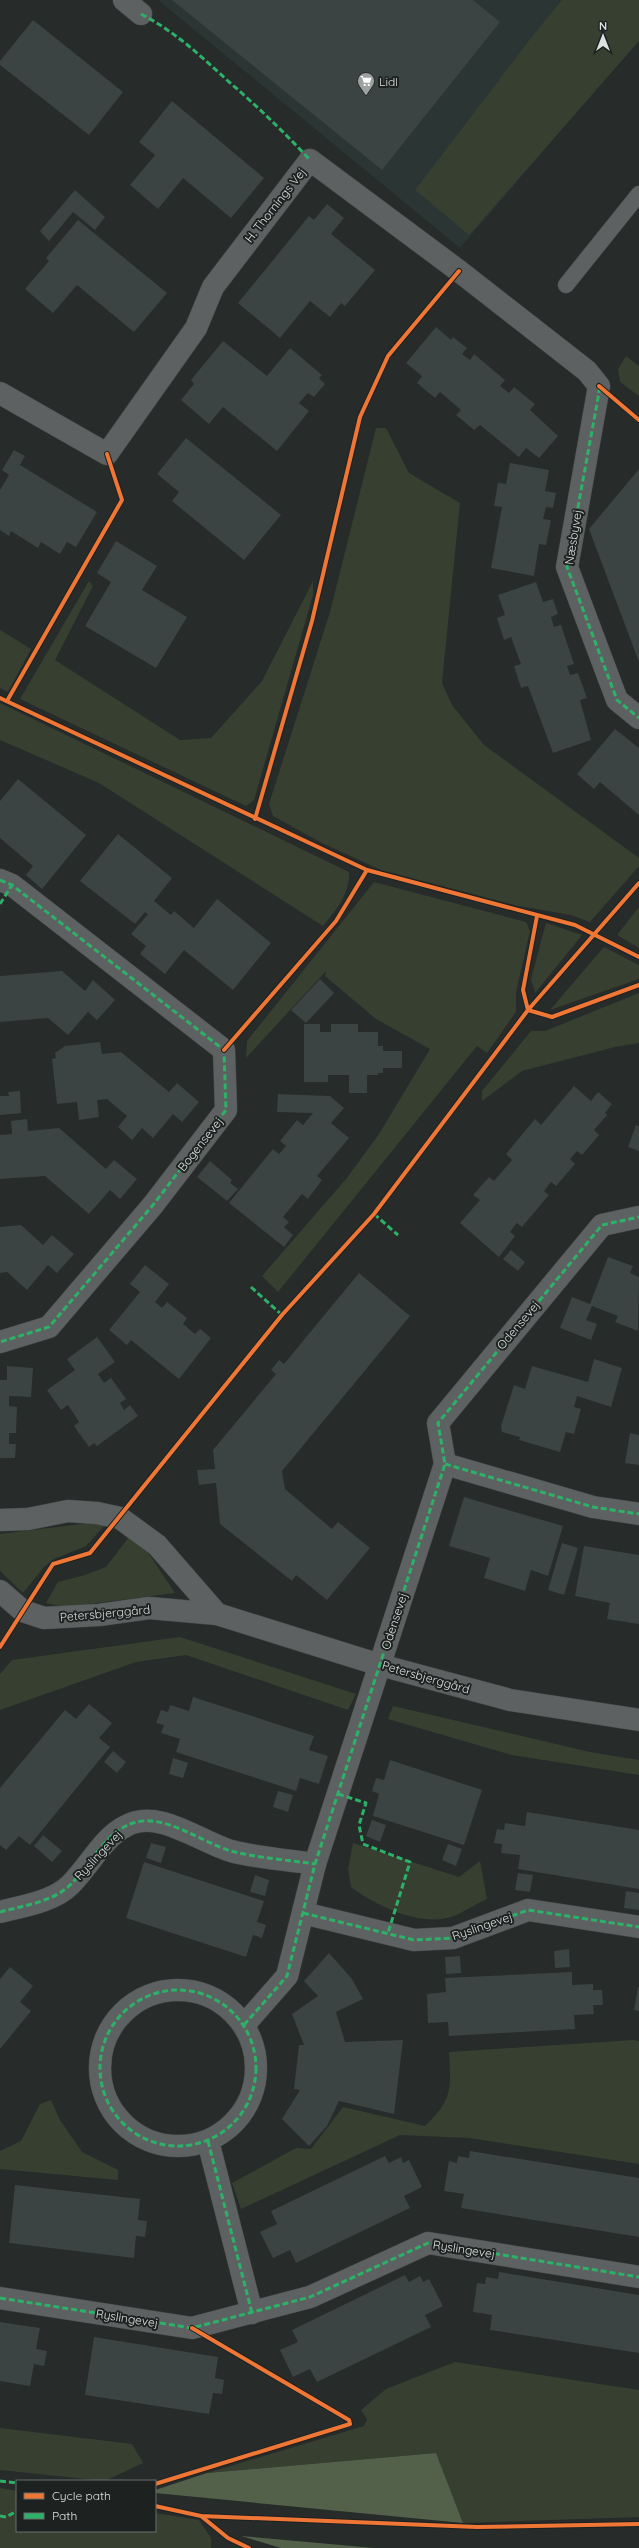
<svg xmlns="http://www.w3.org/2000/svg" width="639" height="2548" font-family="Quicksand,sans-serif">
<rect width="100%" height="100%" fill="#272b2a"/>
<polygon fill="#2a3534" points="158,0 639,0 639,40 460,248"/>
<g fill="#373f31">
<polygon points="562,0 639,0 639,41 469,235 415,190 534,34"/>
<polygon points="626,356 639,366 639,396 620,382 618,369"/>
<polygon points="376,428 386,428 409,473 460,503 442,683 452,705 484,745 639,858 639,866 590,922 571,915 519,906 381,870 322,843 273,816 269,804 330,612"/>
<polygon points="89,581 93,586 55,660 180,740 211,738 262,681 313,581 313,595 254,800 246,806 20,699"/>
<polygon points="0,630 31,649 8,692 0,688"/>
<path d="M0 703 349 872C350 894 336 910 323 926L99 783 0 740Z"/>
<polygon points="374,882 526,922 530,931 516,992 516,1012 487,1053 477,1046 278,1292 262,1276 346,1179 379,1134 430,1049 376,1019 325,976 326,971 246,1058 247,1041"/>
<polygon points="639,907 639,948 617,935"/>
<polygon points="546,923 582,935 535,993 531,979"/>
<polygon points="604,947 639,965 639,979 550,1010"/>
<polygon points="639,993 639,1043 615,1047 522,1071 482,1101 482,1091 531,1031 545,1031"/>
<polygon points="98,1522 104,1526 86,1546 54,1559 44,1567 23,1593 0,1571 0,1534"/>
<polygon points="129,1537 145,1548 175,1593 65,1607 46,1603 58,1582 85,1575 106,1567"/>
<polygon points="180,1637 356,1694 348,1710 186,1655 136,1662 0,1710 0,1674 12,1660"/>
<polygon points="393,1706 590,1752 639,1760 639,1775 512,1755 388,1719"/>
<path d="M353 1843 459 1877 480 1861 487 1899C476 1904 465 1911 454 1916 422 1928 376 1906 351 1887L348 1869Z"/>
<path d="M633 2040 639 2041V2164L469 2138 400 2135 241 2209 232 2183 296 2148 311 2149 343 2107 425 2126C453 2099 451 2089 449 2052Z"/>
<polygon points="51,2100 60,2120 82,2152 118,2170 118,2180 0,2169 0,2151 21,2141 40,2104"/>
<polygon points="455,2362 639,2390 639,2517 463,2523 436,2453 207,2473 364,2426 367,2419 361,2410 386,2389"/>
<polygon points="0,2428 132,2444 143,2463 105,2481 0,2470"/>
<polygon points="0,2488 17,2491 17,2531 155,2531 155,2513 199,2520 211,2538 211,2548 0,2548"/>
</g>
<g fill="#53614a">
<polygon points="436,2453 463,2523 155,2493 155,2490 207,2473"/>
<polygon points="241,2536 374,2548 281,2548"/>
</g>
<g fill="#3b4343">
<polygon points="172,0 473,0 500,22 382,170"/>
<polygon points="33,20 123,92 89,135 0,65 0,61"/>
<polygon points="172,101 264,178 231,218 183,178 158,209 130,185 155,155 139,142"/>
<polygon points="75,190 105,217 95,230 73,212 49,241 40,231"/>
<polygon points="327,204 344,218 331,234 375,270 345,306 341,303 330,317 310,301 280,338 238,303 309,216 314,220"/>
<polygon points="78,220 167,293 134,332 77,285 53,313 25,289 49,261 46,258"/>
<polygon points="436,327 451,340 453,337 467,348 462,354 470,360 474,354 505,380 500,386 509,393 514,387 535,404 530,410 558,436 539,458 526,448 519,457 480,425 474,430 456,415 461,410 440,392 435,398 417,383 422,376 406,363"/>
<polygon points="223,341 267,376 290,348 322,375 319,378 325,384 314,397 308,393 299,403 309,411 277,451 223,407 209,424 181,400 194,384 191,380"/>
<polygon points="186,438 281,515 244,560 172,501 179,492 157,474"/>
<polygon points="14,450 25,456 20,465 97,512 76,547 67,542 60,554 41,542 38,548 11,531 9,536 0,530 0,490 9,475 2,470"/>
<polygon points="510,463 549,470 545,491 556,493 553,508 546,507 543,519 551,520 546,545 539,544 534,576 491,568 502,507 494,506 498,483 506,484"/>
<polygon points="639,469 639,662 589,529"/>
<polygon points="116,541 157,566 142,590 187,617 156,668 85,626 111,582 97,573"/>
<polygon points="536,582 543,602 553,599 558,614 551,617 554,627 561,625 574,664 567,666 570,675 578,673 587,698 580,700 591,740 553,753 528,686 521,688 514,666 521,664 511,637 504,640 497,618 505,615 498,595"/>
<polygon points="615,729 639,748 639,815 600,782 594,789 577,774"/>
<polygon points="18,779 86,835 42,889 26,875 33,866 0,838 0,801"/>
<polygon points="118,834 172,878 154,901 171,915 174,911 194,928 217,899 271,943 233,990 184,950 165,974 140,954 146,946 131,934 148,914 145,912 135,924 80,881"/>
<polygon points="62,971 85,991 93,980 115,1000 97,1020 88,1012 68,1035 48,1018 0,1022 0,976"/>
<polygon points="320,979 334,993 306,1023 291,1010"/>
<polygon points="304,1024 320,1024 320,1032 331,1032 331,1024 358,1024 358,1032 378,1032 378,1046 383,1046 383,1051 402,1051 402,1068 383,1068 383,1073 378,1073 378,1075 367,1075 367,1093 349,1093 349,1075 328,1075 328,1082 304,1082"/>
<polygon points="100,1042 102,1054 121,1052 169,1092 177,1083 199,1102 182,1122 173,1114 153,1138 142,1128 132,1140 118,1127 127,1116 107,1099 97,1100 99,1117 79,1120 77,1102 57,1104 52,1059 56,1058 55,1053 65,1046"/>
<polygon points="574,1086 591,1101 598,1092 612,1104 605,1113 607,1115 594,1130 599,1135 582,1155 577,1151 570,1159 575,1164 556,1186 551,1182 544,1191 549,1195 522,1227 517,1223 510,1232 515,1236 499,1257 460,1223 480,1200 473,1195 489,1177 494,1181 512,1160 506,1154 535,1119 541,1125"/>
<polygon points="20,1091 21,1113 0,1115 0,1096 9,1096 8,1092"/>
<polygon points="278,1094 330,1096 344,1108 331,1123 349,1138 317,1176 322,1180 308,1199 302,1194 283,1217 289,1222 284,1227 293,1235 284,1247 229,1203 273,1149 279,1154 286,1146 280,1141 297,1120 303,1125 313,1113 277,1112"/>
<polygon points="27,1119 28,1131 59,1128 106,1169 114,1160 137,1179 120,1199 110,1190 89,1214 45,1176 0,1179 0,1135 12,1134 11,1121"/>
<polygon points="636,1125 639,1126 639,1151 628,1147"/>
<polygon points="210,1161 232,1180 230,1183 238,1189 227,1201 197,1177"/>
<polygon points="21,1225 43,1245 52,1235 74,1254 57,1273 48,1265 27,1290 7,1272 0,1273 0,1227"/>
<polygon points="511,1250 525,1262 518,1271 503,1259"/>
<polygon points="608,1257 633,1266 630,1273 639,1277 638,1331 615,1322 618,1316 592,1306 586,1320 597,1324 591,1340 560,1328 572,1297 590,1304"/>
<polygon points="145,1265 169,1284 155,1302 162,1308 167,1302 187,1318 183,1324 195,1334 200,1329 211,1338 179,1379 131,1340 127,1345 109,1330 140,1292 130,1284"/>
<polygon points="359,1273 410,1316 282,1471 285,1489 332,1529 338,1522 370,1548 327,1600 296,1575 292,1581 220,1524 216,1483 199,1485 197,1470 215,1469 213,1450 276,1374 271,1370 279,1360 284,1364"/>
<polygon points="97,1337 115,1362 98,1374 104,1383 111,1378 126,1399 120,1403 124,1410 130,1405 138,1416 97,1446 94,1443 89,1447 74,1426 79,1422 68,1405 61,1410 47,1390 75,1370 67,1359"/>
<polygon points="594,1359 622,1368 611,1407 577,1396 574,1407 581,1409 574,1434 566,1432 560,1452 519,1440 520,1437 502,1432 501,1426 514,1385 525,1389 532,1366 588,1382"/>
<polygon points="7,1366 33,1368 31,1397 9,1396 9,1406 17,1407 16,1433 9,1433 9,1444 16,1444 15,1458 0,1458 0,1380 7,1380"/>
<polygon points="630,1433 639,1435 639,1465 625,1463"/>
<polygon points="464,1497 563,1526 548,1576 531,1570 525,1591 484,1578 490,1558 449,1546"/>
<polygon points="562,1543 578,1548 564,1595 548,1590"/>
<polygon points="584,1546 639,1555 639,1624 607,1619 610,1603 575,1596"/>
<polygon points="193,1697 314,1736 309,1750 328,1756 319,1784 300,1778 296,1791 176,1752 180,1739 161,1733 164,1725 156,1723 161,1710 168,1712 170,1705 189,1711"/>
<polygon points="89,1704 112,1723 99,1738 110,1747 30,1845 19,1836 6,1850 0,1845 0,1788 65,1710 76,1719"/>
<polygon points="113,1751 126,1762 117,1773 104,1762"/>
<polygon points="173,1758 188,1763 183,1778 169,1774"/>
<polygon points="390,1760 482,1790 464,1845 373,1816 379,1794 372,1791 376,1778 384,1780"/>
<polygon points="278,1791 293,1795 288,1812 273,1807"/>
<polygon points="527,1812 639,1830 639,1889 518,1869 520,1855 501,1853 502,1844 494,1843 497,1829 504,1830 505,1823 525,1826"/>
<polygon points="372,1820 386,1825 380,1842 366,1836"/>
<polygon points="43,1835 62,1851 52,1862 34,1846"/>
<polygon points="151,1843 166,1847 161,1863 146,1858"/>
<polygon points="448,1844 462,1849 456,1866 442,1860"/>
<polygon points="144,1862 264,1901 257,1922 266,1925 262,1938 253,1935 246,1957 126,1918"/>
<polygon points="518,1873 533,1875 530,1892 515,1890"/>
<polygon points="255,1875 269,1880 265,1896 250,1892"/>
<polygon points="626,1891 639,1893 639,1910 624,1908"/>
<polygon points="569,1949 570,1967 555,1968 554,1951"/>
<polygon points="329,1953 352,1979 363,1999 336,2012 345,2042 403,2040 394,2114 339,2101 327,2126 309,2146 282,2119 300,2090 294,2089 299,2045 304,2045 292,2014 318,1996 304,1981"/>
<polygon points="460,1956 461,1973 446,1974 445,1957"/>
<polygon points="10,1967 33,1986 20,2002 31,2011 0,2049 0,1979"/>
<polygon points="572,1972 572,1985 593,1984 593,1990 602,1990 603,2005 593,2005 594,2014 574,2015 575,2029 449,2036 448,2022 428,2023 427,1994 446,1992 445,1978"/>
<polygon points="638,1987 639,1987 639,2011 634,2010"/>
<polygon points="470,2151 639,2178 639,2237 461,2208 464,2194 444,2191 449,2161 457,2163 458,2156 469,2158"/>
<polygon points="385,2156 389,2163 401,2157 403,2163 409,2160 422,2187 404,2196 410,2208 296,2263 290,2250 273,2258 260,2232 277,2224 271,2211"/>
<polygon points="15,2185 140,2199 138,2220 147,2221 145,2237 136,2236 134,2258 9,2243"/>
<polygon points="499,2272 639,2295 639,2353 490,2330 492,2315 473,2312 477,2283 485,2284 486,2277 498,2279"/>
<polygon points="405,2275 409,2282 420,2276 423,2282 429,2279 443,2306 425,2315 431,2327 317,2382 310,2369 293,2377 280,2350 298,2342 292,2330"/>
<polygon points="0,2322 40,2328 36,2349 47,2351 44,2366 34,2364 30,2386 0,2381"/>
<polygon points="94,2337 218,2357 215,2378 224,2380 222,2394 213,2393 209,2414 85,2395"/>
</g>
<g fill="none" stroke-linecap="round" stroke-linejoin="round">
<defs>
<polyline id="service" points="566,285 639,194"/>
<g id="minor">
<polyline points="124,0 141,14"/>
<polyline points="0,393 107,454 196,328 213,287 310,160 459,271 587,371 599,386 567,567 617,700 639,718"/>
<polyline points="0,880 12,885 224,1050 226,1110 153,1205 49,1327 0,1342"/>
<polyline points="445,1464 593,1507 639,1514"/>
<polyline points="0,1520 28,1519 68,1511 97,1513 120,1518 157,1545 217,1614"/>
<polyline points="0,1591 23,1611 44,1618 99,1615 149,1608 217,1614 380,1665 510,1700 639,1720"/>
<path d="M0 1912C22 1906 53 1902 70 1885 88 1868 103 1837 126 1826 158 1808 200 1842 231 1851 258 1858 288 1860 315 1864"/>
<polyline points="303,1913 414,1940 453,1938 528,1910 639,1927"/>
<circle cx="178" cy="2068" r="78"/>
<polyline points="244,2025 287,1976 315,1864 445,1464 438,1423 602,1225 639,1217"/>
<polyline points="208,2141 252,2313"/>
<polyline points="0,2298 192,2328 310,2297 428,2243 639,2277"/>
</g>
</defs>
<use href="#service" stroke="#454848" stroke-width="17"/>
<use href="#minor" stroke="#454848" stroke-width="23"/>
<use href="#service" stroke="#5e6161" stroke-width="16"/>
<use href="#minor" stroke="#5e6161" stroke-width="22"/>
<g stroke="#2db169" stroke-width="3" stroke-dasharray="6 3" stroke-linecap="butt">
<path d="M141 14C174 31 200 55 228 81 257 106 284 132 310 160"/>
<polyline points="600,387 567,567 617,700 639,718"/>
<polyline points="0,880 12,885 224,1050 226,1110 153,1205 49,1327 0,1342"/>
<polyline points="0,904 12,885"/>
<polyline points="374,1214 398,1235"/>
<polyline points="251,1287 282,1315"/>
<polyline points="445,1464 593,1507 639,1514"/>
<polyline points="338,1794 366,1803 359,1825 363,1844 410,1862 388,1933"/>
<path d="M0 1912C22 1906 53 1902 70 1885 88 1868 103 1837 126 1826 158 1808 200 1842 231 1851 258 1858 288 1860 315 1864"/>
<polyline points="303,1913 414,1940 453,1938 528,1910 639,1927"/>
<circle cx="178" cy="2068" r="78"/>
<polyline points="244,2025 287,1976 315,1864 445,1464 438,1423 602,1225 639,1217"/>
<polyline points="208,2141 252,2313"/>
<polyline points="0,2298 192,2328 310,2297 428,2243 639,2277"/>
<polyline points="0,2481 17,2483"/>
<polyline points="0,2516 6,2517 17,2511"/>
</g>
<defs>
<g id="cycleway">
<polyline points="599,386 639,420"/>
<polyline points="0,698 367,870 575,925 639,957"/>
<polyline points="7,701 122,500 107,454"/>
<polyline points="255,819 312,621 360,417 388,356 459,271"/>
<polyline points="528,1010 552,1017 639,985"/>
<polyline points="528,1010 523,990 537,916"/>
<polyline points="224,1050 336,921 367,870"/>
<polyline points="0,1647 53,1564 90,1553 282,1315 374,1214 528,1010 639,883"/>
<polyline points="155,2484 350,2424 349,2420 192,2328"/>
<polyline points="155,2506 201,2516 477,2527 639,2524"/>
<polyline points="201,2516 228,2538 249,2548"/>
</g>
</defs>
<use href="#cycleway" stroke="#1d2221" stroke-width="6"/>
<use href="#cycleway" stroke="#f07635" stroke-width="4"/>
</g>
<defs>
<symbol id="supermarket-pin" viewBox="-11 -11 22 30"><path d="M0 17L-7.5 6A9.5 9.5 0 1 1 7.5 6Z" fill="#9da1a0" stroke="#1d2221"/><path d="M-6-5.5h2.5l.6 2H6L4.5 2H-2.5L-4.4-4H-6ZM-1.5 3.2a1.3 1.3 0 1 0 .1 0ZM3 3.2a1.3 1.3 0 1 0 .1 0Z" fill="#fff"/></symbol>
</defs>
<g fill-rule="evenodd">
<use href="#supermarket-pin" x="356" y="71" width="20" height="27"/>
</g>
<g text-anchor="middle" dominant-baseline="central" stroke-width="4" stroke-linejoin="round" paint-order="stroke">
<g font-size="12" fill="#dce0df" stroke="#1d2221" text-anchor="start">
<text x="379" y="81">Lidl</text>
</g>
<g font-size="12" fill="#dce0df" stroke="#1d2221">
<text transform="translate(275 205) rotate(-52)">H. Thornings Vej</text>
<text transform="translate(573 537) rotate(-81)">Næsbyvej</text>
<text transform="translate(200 1144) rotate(-52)">Bogensevej</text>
<text transform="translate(518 1325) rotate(-50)">Odensevej</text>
<text transform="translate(105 1613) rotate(-5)">Petersbjerggård</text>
<text transform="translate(394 1621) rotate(-72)">Odensevej</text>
<text transform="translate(426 1677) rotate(16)">Petersbjerggård</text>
<text transform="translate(98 1855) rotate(-47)">Ryslingevej</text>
<text transform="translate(482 1926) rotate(-19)">Ryslingevej</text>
<text transform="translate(464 2249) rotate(9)">Ryslingevej</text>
<text transform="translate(127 2318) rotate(9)">Ryslingevej</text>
</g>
</g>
<rect x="16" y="2480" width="140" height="52" fill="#1d2221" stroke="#696e6d"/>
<rect x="24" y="2493" width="20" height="6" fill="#f07635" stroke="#696e6d"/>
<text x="52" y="2500" font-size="12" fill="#dce0df">Cycle path</text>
<rect x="24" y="2513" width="20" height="6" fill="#2db169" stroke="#696e6d"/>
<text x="52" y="2520" font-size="12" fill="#dce0df">Path</text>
<g transform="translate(603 36)" stroke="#1d2221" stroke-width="3" paint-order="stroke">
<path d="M0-3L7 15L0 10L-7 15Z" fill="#dce0df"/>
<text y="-6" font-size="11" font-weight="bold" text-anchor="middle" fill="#dce0df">N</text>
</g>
</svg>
